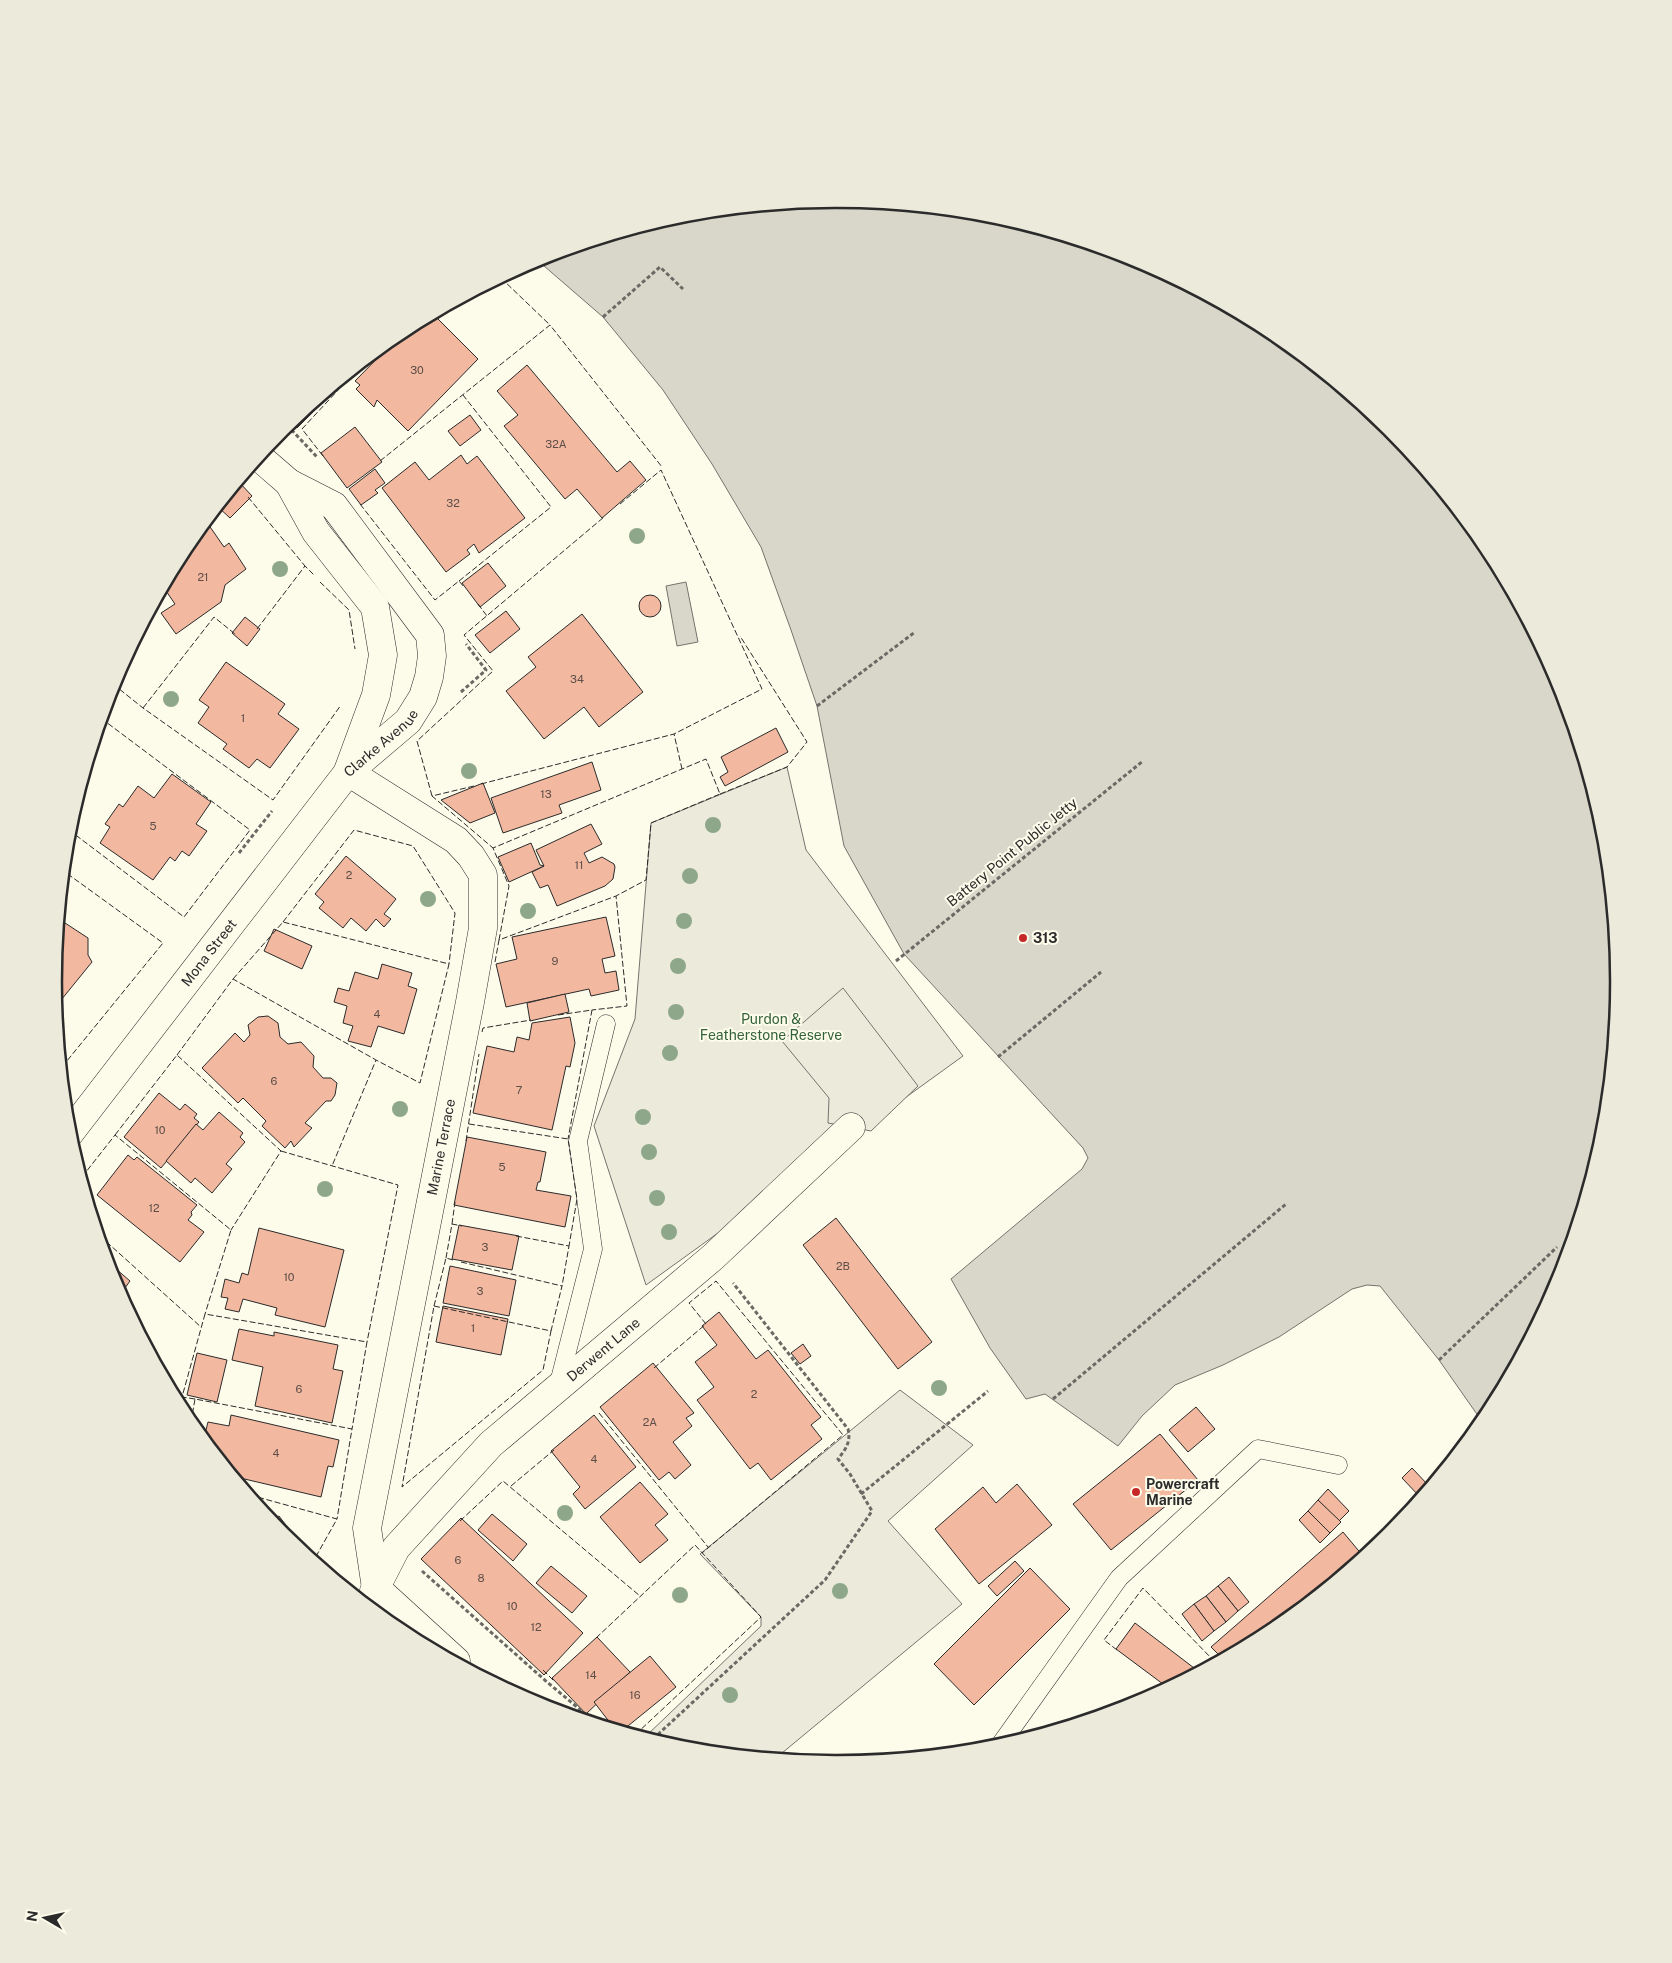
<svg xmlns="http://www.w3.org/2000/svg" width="1672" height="1963" font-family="'Public Sans',sans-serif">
<rect width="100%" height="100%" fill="#fdfbea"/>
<g fill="#ecebdb" stroke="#74746e">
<polygon points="787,767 806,850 963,1056 646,1285 594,1126 635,1019 651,823"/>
<polygon points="900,1390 973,1445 888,1521 962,1604 776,1758 683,1749 645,1737 761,1626 761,1617 700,1554"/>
</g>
<polygon fill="#eceadb" stroke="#74746e" points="843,988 918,1086 871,1131 828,1123 829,1098 782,1041"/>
<g fill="#d8d7c9" stroke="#74746e">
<polygon points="836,199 989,214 1136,259 1271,331 1389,429 1487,547 1559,682 1603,829 1618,982 1603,1134 1559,1281 1486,1416 1460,1448 1460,1444 1481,1420 1439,1360 1380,1286 1367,1285 1352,1289 1279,1337 1223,1365 1175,1385 1142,1416 1118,1446 1045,1394 1026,1399 990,1348 951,1279 1082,1169 1088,1158 1083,1148 904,954 844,846 817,706 791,630 761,547 712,464 663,390 603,317 536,259 684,214"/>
<polygon points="686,582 698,642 677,646 666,586"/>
</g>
<g fill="#f2b8a0" stroke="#2b2b2b">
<polygon points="433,314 478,359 408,431 377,400 374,407 356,389 360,385 355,381 407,328"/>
<polygon points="527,365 617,472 630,461 646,480 602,518 577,489 565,499 504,426 518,415 497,391"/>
<polygon points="318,399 322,403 297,428 291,422"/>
<polygon points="470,415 481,430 460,446 448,431"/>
<polygon points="355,427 382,462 347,488 321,453"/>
<polygon points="461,455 467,464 477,456 525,518 479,553 474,544 467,550 470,554 446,572 382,488 415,462 429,480"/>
<polygon points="375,469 385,483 375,490 378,493 361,505 349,489"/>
<polygon points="239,482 252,496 230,518 218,507"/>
<polygon points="206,521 224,547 229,543 246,569 225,585 221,602 176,634 161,613 175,604 164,588 186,547"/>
<polygon points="488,563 506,586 480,607 462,583"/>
<circle cx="650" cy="606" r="11"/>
<polygon points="506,611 520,629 490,653 475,635"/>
<polygon points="582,614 643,692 599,727 584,707 544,739 506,691 536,667 528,657"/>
<polygon points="245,617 260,629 247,646 232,633"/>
<polygon points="226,662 285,704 278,714 299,729 270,768 257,759 249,768 223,749 227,744 198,723 209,707 199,700"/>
<polygon points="776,728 788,752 725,786 720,777 728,772 721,757"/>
<polygon points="592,762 601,790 559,805 562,813 503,833 491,798"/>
<polygon points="172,774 211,802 196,824 207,831 189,856 182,851 175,861 170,857 153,880 100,843 110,827 105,824 119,804 123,807 138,786 154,798"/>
<polygon points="483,783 495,813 470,823 441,800"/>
<polygon points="591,824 602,844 584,853 589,863 602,857 614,864 615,867 613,879 605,886 557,906 548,885 540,888 532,872 544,866 536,850"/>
<polygon points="531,843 540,865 544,866 509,882 498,857"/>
<polygon points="346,856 396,899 384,914 391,919 384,927 376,919 366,931 351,918 343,928 319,908 324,902 315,894"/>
<polygon points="606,917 615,956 602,959 605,973 616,971 619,990 591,996 589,989 506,1007 496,964 517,959 512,937"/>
<polygon points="62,921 88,938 88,955 92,962 57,1005 62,1009 57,1015 54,981 60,922"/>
<polygon points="274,929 312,946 302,969 264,951"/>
<polygon points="382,964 412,973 408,986 417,989 404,1034 378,1026 371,1047 348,1041 353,1026 343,1023 347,1006 334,1002 338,988 349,991 355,972 378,979"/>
<polygon points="565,994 569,1012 530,1021 527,1003"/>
<polygon points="268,1016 278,1023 280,1037 288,1044 301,1042 314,1056 313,1067 323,1078 331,1078 337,1083 335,1095 331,1101 326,1101 305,1123 312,1128 294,1147 291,1141 285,1148 262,1126 266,1121 243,1098 238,1103 202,1068 235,1033 244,1042 250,1035 248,1025 258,1017"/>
<polygon points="570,1017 575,1043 570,1067 566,1066 552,1130 473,1113 487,1046 514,1052 517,1037 529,1040 532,1023"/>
<polygon points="159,1093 180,1110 185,1104 197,1114 194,1118 199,1122 161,1168 124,1137"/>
<polygon points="219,1112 243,1133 240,1137 245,1142 226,1164 232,1169 212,1193 195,1178 191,1183 166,1161 196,1124 203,1130"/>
<polygon points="467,1137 546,1152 540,1182 538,1182 536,1190 571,1196 565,1227 454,1205"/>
<polygon points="128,1155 134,1160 137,1157 197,1205 191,1212 192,1215 188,1220 204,1232 180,1262 97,1195"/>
<polygon points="836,1218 932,1342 898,1369 803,1245"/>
<polygon points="459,1225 519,1236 512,1270 452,1259"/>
<polygon points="259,1228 344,1250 325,1327 275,1315 277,1308 243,1299 239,1312 225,1309 228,1298 221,1297 225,1279 239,1283 242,1273 248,1275"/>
<polygon points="108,1262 130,1281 122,1292 130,1298 125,1303 113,1281"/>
<polygon points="450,1266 516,1280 509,1316 443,1303"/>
<polygon points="443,1306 508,1319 501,1355 436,1342"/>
<polygon points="719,1312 756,1359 768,1350 821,1417 811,1425 822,1439 771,1480 758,1463 750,1469 697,1400 714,1387 695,1362 717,1345 702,1326"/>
<polygon points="239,1329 274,1336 274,1332 338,1345 333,1369 343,1371 332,1423 255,1406 263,1367 232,1360"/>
<polygon points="803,1344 811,1356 800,1364 791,1353"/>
<polygon points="197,1353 227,1360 217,1402 187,1395"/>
<polygon points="653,1363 694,1413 686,1418 692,1426 673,1442 691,1465 675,1479 669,1472 659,1480 600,1407"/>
<polygon points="1196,1407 1215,1429 1188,1452 1169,1430"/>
<polygon points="231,1415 339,1440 333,1467 328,1466 321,1497 236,1477 204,1438 208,1422 229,1426"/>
<polygon points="594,1415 636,1467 585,1509 573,1494 580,1487 551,1451"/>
<polygon points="1160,1434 1198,1480 1111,1550 1073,1504"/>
<polygon points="1412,1468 1429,1486 1420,1497 1402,1478"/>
<polygon points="640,1482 668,1514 655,1525 668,1540 640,1563 600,1517"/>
<polygon points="1017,1484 1052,1525 979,1584 935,1529 983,1487 996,1503"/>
<polygon points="1328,1489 1349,1511 1339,1521 1318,1500"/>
<polygon points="1318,1500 1341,1522 1330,1533 1308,1511"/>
<polygon points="1308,1511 1330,1533 1320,1543 1299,1520"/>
<polygon points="492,1514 527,1544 513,1561 478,1530"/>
<polygon points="279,1516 310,1557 283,1534 271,1520"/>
<polygon points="461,1518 583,1633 544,1675 421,1559"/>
<polygon points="1343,1532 1363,1556 1270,1632 1222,1658 1211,1647"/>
<polygon points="1015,1561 1024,1571 997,1596 988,1586"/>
<polygon points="551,1566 587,1596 572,1613 536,1583"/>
<polygon points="1030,1568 1070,1609 974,1705 934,1664"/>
<polygon points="1229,1577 1249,1602 1238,1611 1218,1586"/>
<polygon points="1218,1586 1238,1611 1226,1622 1206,1596"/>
<polygon points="1206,1596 1226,1622 1214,1631 1194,1604"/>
<polygon points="1194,1604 1214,1631 1202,1641 1182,1614"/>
<polygon points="1135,1623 1198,1671 1178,1681 1177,1680 1167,1687 1116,1649"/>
<polygon points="597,1637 630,1672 586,1714 552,1678"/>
<polygon points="650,1656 676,1687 623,1730 614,1728 594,1702"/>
</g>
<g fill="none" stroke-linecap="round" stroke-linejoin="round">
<defs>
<g id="lane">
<polyline points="558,1387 593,1249 578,1141 606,1024"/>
<polyline points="1000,1745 1119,1578 1258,1449 1338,1465"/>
</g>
<g id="street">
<polyline points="289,483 316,532 375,607 383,655 376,695 348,771"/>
<polyline points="348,772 456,840 471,856 483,875 483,928 470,1002 367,1528 376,1588"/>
<path id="s1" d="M69 1134 348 772 408 721 423 697 429 677 432 656 430 635 334 506 289 483 259 457"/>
<polyline points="376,1588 456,1661"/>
<path id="s2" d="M374 1591 396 1548 491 1444 713 1257 851 1127"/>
</g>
</defs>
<use href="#lane" stroke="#2b2b2b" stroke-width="19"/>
<use href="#street" stroke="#2b2b2b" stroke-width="29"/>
<g stroke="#6a6964" stroke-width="3" stroke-dasharray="4 2.5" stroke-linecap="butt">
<polyline points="603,317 660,267 683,289"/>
<polyline points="287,425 317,457"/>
<polyline points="461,692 486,670 466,644"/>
<polyline points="817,706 915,632"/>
<polyline points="239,853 272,811"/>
<polyline points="896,961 1143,761"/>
<polyline points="998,1057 1101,972"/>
<polyline points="1439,1360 1557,1247"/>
<polyline points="1053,1399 1286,1204"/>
<polyline points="861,1494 988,1391"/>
<polyline points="422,1571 547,1682 595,1722"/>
<path d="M653 1739 825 1580 872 1511 850 1474 838 1459C846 1449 851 1442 848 1429L733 1283"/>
</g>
<use href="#lane" stroke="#fdfbea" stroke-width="18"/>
<use href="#street" stroke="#fdfbea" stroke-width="28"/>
<g stroke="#2b2b2b" stroke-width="1" stroke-dasharray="6 2.5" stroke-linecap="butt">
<polyline points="501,278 550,325"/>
<polyline points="323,456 302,429 365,361"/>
<polyline points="380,461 550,325 662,467"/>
<polyline points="248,497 305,566"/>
<polyline points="360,504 435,600 459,581 464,587"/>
<polyline points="620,504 661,470 762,689 674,734"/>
<polyline points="459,581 551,507 463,395"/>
<polyline points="320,582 349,610 355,649"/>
<polyline points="478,604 487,616"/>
<polyline points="257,629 305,566 315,576"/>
<polyline points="113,684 143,708 273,800 341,705"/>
<polyline points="143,708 214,617 235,634"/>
<polyline points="481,784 674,734 682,769"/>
<polyline points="474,786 432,796 493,848"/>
<polyline points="720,794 787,767 807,742 740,636"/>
<polyline points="432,796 417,741 493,671 464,635 604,517"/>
<polyline points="69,830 184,917 250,830 102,719"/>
<polyline points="283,922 354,830 413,846 455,913 449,964"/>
<polyline points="499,940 509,886 493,848 706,759 720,794 651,823 646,880 616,896"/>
<polyline points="495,962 499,940 616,896 627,1006 592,1010"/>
<polyline points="233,979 283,922 449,964 420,1083 376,1060"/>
<polyline points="558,1015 592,1010 568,1139"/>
<polyline points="482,1032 483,1028 531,1020"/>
<polyline points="177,1055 233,979 376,1060 332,1166"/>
<polyline points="62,1067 163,943 65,872"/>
<polyline points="469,1124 568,1139 577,1199 569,1246"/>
<polyline points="115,1135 177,1055 281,1151 231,1230"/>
<polyline points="466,1141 479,1054"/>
<polyline points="281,1151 398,1185 367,1342"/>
<polyline points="82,1177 115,1135 231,1230 205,1314"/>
<polyline points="452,1224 455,1202"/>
<polyline points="100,1236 201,1327"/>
<polyline points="516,1236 569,1246 562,1286"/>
<polyline points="446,1258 452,1224 462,1226"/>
<polyline points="461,1262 562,1286 551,1331"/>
<polygon points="434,1306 551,1331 543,1370 402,1487"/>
<polyline points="434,1306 446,1258 453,1260"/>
<polyline points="654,1368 706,1324 689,1303 716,1281 843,1435 702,1553"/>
<polyline points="195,1399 182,1397 205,1314 367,1342 352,1429"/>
<polyline points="599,1413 708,1547"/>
<polyline points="191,1422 195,1399 352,1429 337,1519"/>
<polyline points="511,1486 554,1450"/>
<polyline points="250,1495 337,1519 314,1560"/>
<polyline points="460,1521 503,1481 640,1596"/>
<polyline points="596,1638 695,1545 761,1617 636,1734"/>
<polyline points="1117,1650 1104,1640 1143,1588 1215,1662"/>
<polyline points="543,1670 554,1681"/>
</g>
</g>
<g fill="#8ea78a">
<circle cx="637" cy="536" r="8"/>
<circle cx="280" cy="569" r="8"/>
<circle cx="171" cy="699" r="8"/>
<circle cx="469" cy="771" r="8"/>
<circle cx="713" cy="825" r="8"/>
<circle cx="690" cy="876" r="8"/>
<circle cx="428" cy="899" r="8"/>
<circle cx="528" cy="911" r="8"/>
<circle cx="684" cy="921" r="8"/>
<circle cx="678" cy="966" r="8"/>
<circle cx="676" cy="1012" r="8"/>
<circle cx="670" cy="1053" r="8"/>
<circle cx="400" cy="1109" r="8"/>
<circle cx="643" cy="1117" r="8"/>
<circle cx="649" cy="1152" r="8"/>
<circle cx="325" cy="1189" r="8"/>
<circle cx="657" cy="1198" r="8"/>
<circle cx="669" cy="1232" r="8"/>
<circle cx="939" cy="1388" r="8"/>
<circle cx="565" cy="1513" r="8"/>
<circle cx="840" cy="1591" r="8"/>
<circle cx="680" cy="1595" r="8"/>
<circle cx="730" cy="1695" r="8"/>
</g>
<g fill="#c62828" stroke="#fdfbea" stroke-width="2">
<circle cx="1023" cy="938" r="5"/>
<circle cx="1136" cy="1492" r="5"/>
</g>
<g text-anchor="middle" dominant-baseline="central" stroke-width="4" stroke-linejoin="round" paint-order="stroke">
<g font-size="11" fill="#5d4e48">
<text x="417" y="370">30</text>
<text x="556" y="444">32A</text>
<text x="453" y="503">32</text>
<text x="203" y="577">21</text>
<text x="577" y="679">34</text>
<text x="243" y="718">1</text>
<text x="546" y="794">13</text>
<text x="153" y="826">5</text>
<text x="579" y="865">11</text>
<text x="349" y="875">2</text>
<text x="555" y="961">9</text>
<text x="377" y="1014">4</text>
<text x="274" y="1081">6</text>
<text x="519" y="1090">7</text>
<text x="160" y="1130">10</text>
<text x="502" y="1167">5</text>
<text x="154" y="1208">12</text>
<text x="485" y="1247">3</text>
<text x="843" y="1266">2B</text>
<text x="289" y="1277">10</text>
<text x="480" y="1291">3</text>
<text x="473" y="1328">1</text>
<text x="299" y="1389">6</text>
<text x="754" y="1394">2</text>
<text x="650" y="1422">2A</text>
<text x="276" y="1453">4</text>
<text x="594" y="1459">4</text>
<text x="458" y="1560">6</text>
<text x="481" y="1578">8</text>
<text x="512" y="1606">10</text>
<text x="536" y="1627">12</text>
<text x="591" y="1675">14</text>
<text x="635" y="1695">16</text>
</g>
<g font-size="14" fill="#2b2b2b" stroke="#fdfbea">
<text stroke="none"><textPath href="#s1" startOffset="501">Clarke Avenue</textPath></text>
<text transform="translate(1012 852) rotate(-39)">Battery Point Public Jetty</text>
<text stroke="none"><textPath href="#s1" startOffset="229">Mona Street</textPath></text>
<text transform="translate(441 1147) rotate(-79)">Marine Terrace</text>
<text stroke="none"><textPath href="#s2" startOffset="336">Derwent Lane</textPath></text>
</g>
<g font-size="14" font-weight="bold" fill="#2b2b2b" stroke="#fdfbea" text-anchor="start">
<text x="1033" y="938">313</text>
<text x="1146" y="1484">Powercraft<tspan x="1146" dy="16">Marine</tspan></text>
</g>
<g font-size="14" fill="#34623c" stroke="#fdfbea">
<text x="771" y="1019">Purdon &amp;<tspan x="771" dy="16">Featherstone Reserve</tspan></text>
</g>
</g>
<path d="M0 0H1672V1963H0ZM835 208H837A773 773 0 0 1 1610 981V982A773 773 0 0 1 837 1755H835A773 773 0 0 1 62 982V981A773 773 0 0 1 835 208Z" fill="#eceadb" fill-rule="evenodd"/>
<path fill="none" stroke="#2b2b2b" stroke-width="2.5" d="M835 208H837A773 773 0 0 1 1610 981V982A773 773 0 0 1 837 1755H835A773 773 0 0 1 62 982V981A773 773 0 0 1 835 208Z"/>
<g transform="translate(45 1918) rotate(279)" stroke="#fdfbea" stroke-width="4" paint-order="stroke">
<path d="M0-4L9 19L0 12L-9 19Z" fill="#2b2b2b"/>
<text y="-8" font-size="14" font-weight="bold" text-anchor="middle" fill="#2b2b2b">N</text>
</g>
</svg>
